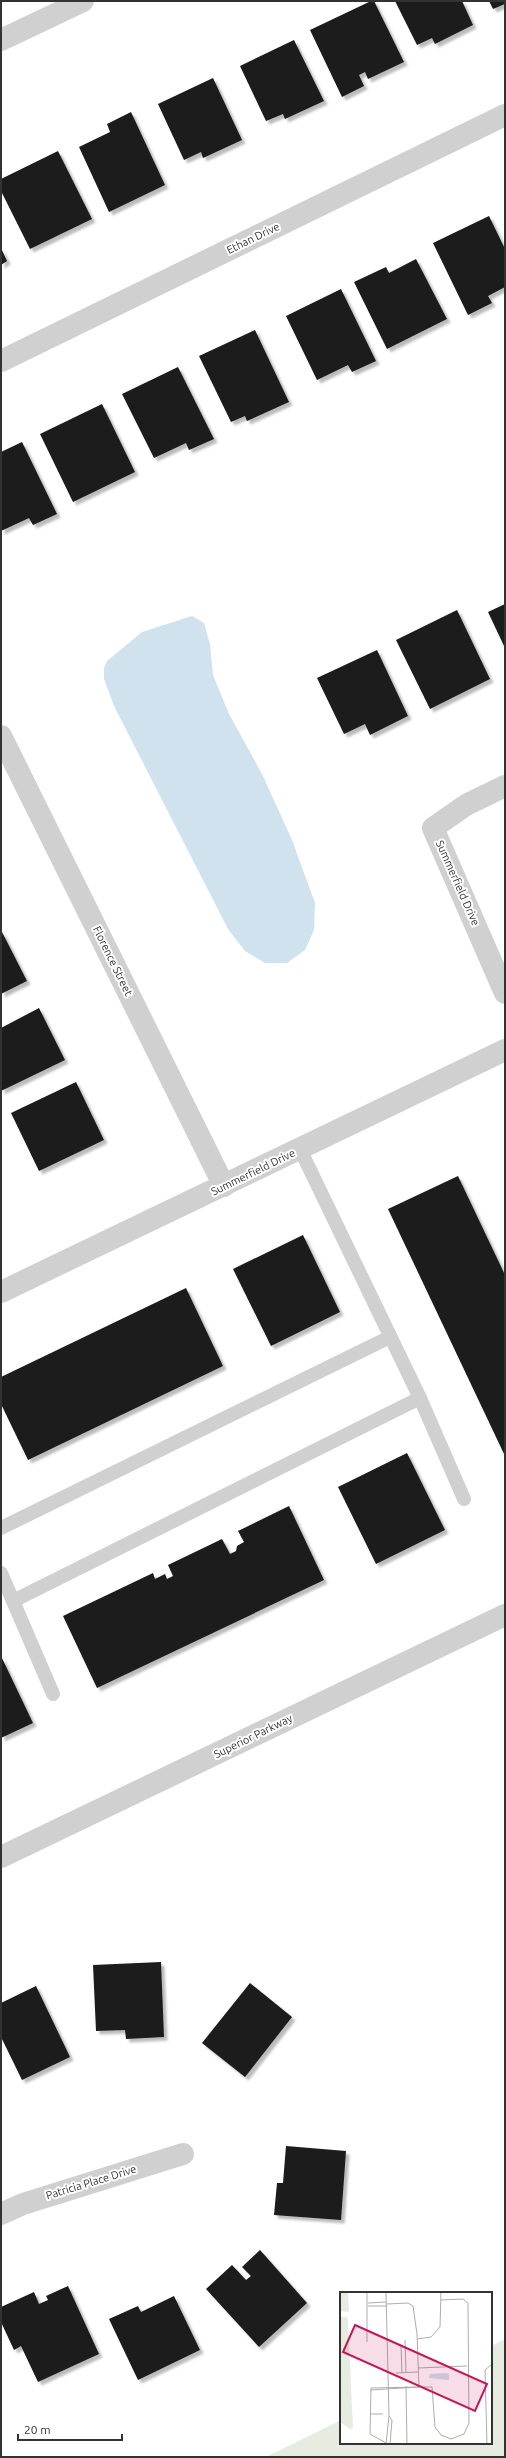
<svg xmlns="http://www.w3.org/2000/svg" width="506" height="2458" font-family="Ubuntu,sans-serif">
<defs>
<filter id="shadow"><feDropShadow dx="3.5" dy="3.5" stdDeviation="1" flood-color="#0004"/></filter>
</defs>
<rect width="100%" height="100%" fill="#fff"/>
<polygon fill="#e6ecdf" points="505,2339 505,2457 266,2457 341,2420 341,2443 491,2443 491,2346"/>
<polygon fill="#cfe2ee" points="192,616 204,623 210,644 213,675 229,714 262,774 292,840 315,903 314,930 305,950 287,963 265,963 245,951 228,929 114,706 104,679 104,668 107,661 142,632"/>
<g fill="#1a1a1a" filter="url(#shadow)">
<polygon points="371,1 374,1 404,62 368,79 365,72 359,75 364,86 342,97 310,30"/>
<polygon points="395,1 462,1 473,25 435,44 432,38 417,45"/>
<polygon points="489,1 505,1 505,4 493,9"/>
<polygon points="294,40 324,101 285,119 283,114 266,121 240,66"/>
<polygon points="213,78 242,140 203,158 201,152 184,160 158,104"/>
<polygon points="131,112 165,185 109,212 79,147 110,132 107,124"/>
<polygon points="58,151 92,219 30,249 1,191 1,179"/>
<polygon points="489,216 505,249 505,287 488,296 492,303 468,315 433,243"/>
<polygon points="1,248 7,261 1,265"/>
<polygon points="416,259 447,319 387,349 354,282 386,267 389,273"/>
<polygon points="341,289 376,361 352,372 348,365 317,380 286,316"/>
<polygon points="255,330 289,402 247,421 245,416 231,422 199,356"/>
<polygon points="178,367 214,439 189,450 186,443 154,458 122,394"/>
<polygon points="102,404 135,472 73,502 40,434"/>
<polygon points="22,442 57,514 33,525 29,518 1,531 1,452"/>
<polygon points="505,604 505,648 488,612"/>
<polygon points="457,610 490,679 430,709 396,640"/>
<polygon points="377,650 408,716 370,735 365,724 344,734 317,678"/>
<polygon points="1,930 27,981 1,994"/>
<polygon points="39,1008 65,1060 1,1091 1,1028"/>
<polygon points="76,1082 104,1140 39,1171 11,1113"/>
<polygon points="458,1176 505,1275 505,1456 388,1209"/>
<polygon points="303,1235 340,1312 271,1346 233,1269"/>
<polygon points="186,1288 223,1366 28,1460 1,1404 1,1377"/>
<polygon points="407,1453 445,1530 376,1564 338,1487"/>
<polygon points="289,1506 324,1580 97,1688 63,1616 153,1573 155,1579 165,1574 167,1579 173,1576 168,1565 222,1539 230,1554 236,1551 237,1546 244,1542 238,1531"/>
<polygon points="1,1656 33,1723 1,1738"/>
<polygon points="161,1962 164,2037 126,2039 125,2030 96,2031 93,1965"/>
<polygon points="250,1983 292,2017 245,2077 202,2043"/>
<polygon points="36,1986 70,2057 22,2080 1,2037 1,2003"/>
<polygon points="286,2146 346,2151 341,2220 274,2215 277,2183 283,2183"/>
<polygon points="260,2250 307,2303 259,2347 206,2289 232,2265 246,2280 251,2276 242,2267"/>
<polygon points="68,2286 99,2354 38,2382 21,2346 14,2350 1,2322 1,2307 34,2292 39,2304 48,2300 46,2296"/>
<polygon points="174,2296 200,2350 138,2380 109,2319 138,2306 141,2312"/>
</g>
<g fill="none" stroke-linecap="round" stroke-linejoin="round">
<g stroke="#d0d0d0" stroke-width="14">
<polyline points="300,1149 420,1398 464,1499"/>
<polyline points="1,1528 390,1337"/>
<polyline points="1,1573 53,1694"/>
<polyline points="13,1601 420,1398"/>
</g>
<g stroke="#d0d0d0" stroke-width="22">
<polyline points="1,40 83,1"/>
<polyline points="1,361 505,115"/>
<polyline points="1,736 224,1186"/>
<polyline points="505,786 466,805 433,828 505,993"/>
<polyline points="1,1292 505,1050"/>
<polyline points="1,1857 505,1615"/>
<polyline points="1,2214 23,2204 183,2154"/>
</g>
</g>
<g text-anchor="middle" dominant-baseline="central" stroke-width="4" stroke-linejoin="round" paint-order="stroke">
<g font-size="11" fill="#333" stroke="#fff">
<text transform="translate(253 238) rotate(-26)">Ethan Drive</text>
<text transform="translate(458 883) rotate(66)">Summerfield Drive</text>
<text transform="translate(113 961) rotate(64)">Florence Street</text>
<text transform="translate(253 1172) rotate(-26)">Summerfield Drive</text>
<text transform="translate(253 1736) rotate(-26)">Superior Parkway</text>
<text transform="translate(91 2182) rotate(-17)">Patricia Place Drive</text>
</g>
</g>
<g transform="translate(340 2292)">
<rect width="152" height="152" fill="#fff"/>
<path d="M0 0H8L9 20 0 19ZM0 25H7L8 30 13 136 10 137 0 130Z" fill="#e6ecdf"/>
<path d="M106 81 109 82V88L89 86 90 82Z" fill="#cfe2ee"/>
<path fill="none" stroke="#adadad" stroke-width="1" d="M28 11 46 10M47 12 68 11 73 14 77 42 79 95H92L95 135 101 143 111 147 124 142 129 131 128 11 123 7 101 8M28 14H47M77 47 91 45 100 35 101 0M65 48 66 81M27 50V0M61 54 62 81M78 76 127 74M56 81 78 80M66 94 67 152M30 98 79 95M30 122H43M49 124 52 128 50 152M46 151 30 142 31 96 79 95M46 152 49 124 46 0M147 152 145 78 152 72"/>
<path fill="#c2185b" fill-opacity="0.15" stroke="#c2185b" stroke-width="2" d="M15 33 147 92 135 119 3 60Z"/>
<rect width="152" height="152" fill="none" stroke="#333" stroke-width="2"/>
</g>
<rect width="506" height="2458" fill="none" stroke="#333333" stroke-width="4"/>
<path d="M18 2434v6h104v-6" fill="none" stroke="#333333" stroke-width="2"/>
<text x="24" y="2434" font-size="12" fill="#333333" stroke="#ffffff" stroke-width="3" paint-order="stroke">20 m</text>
</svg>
